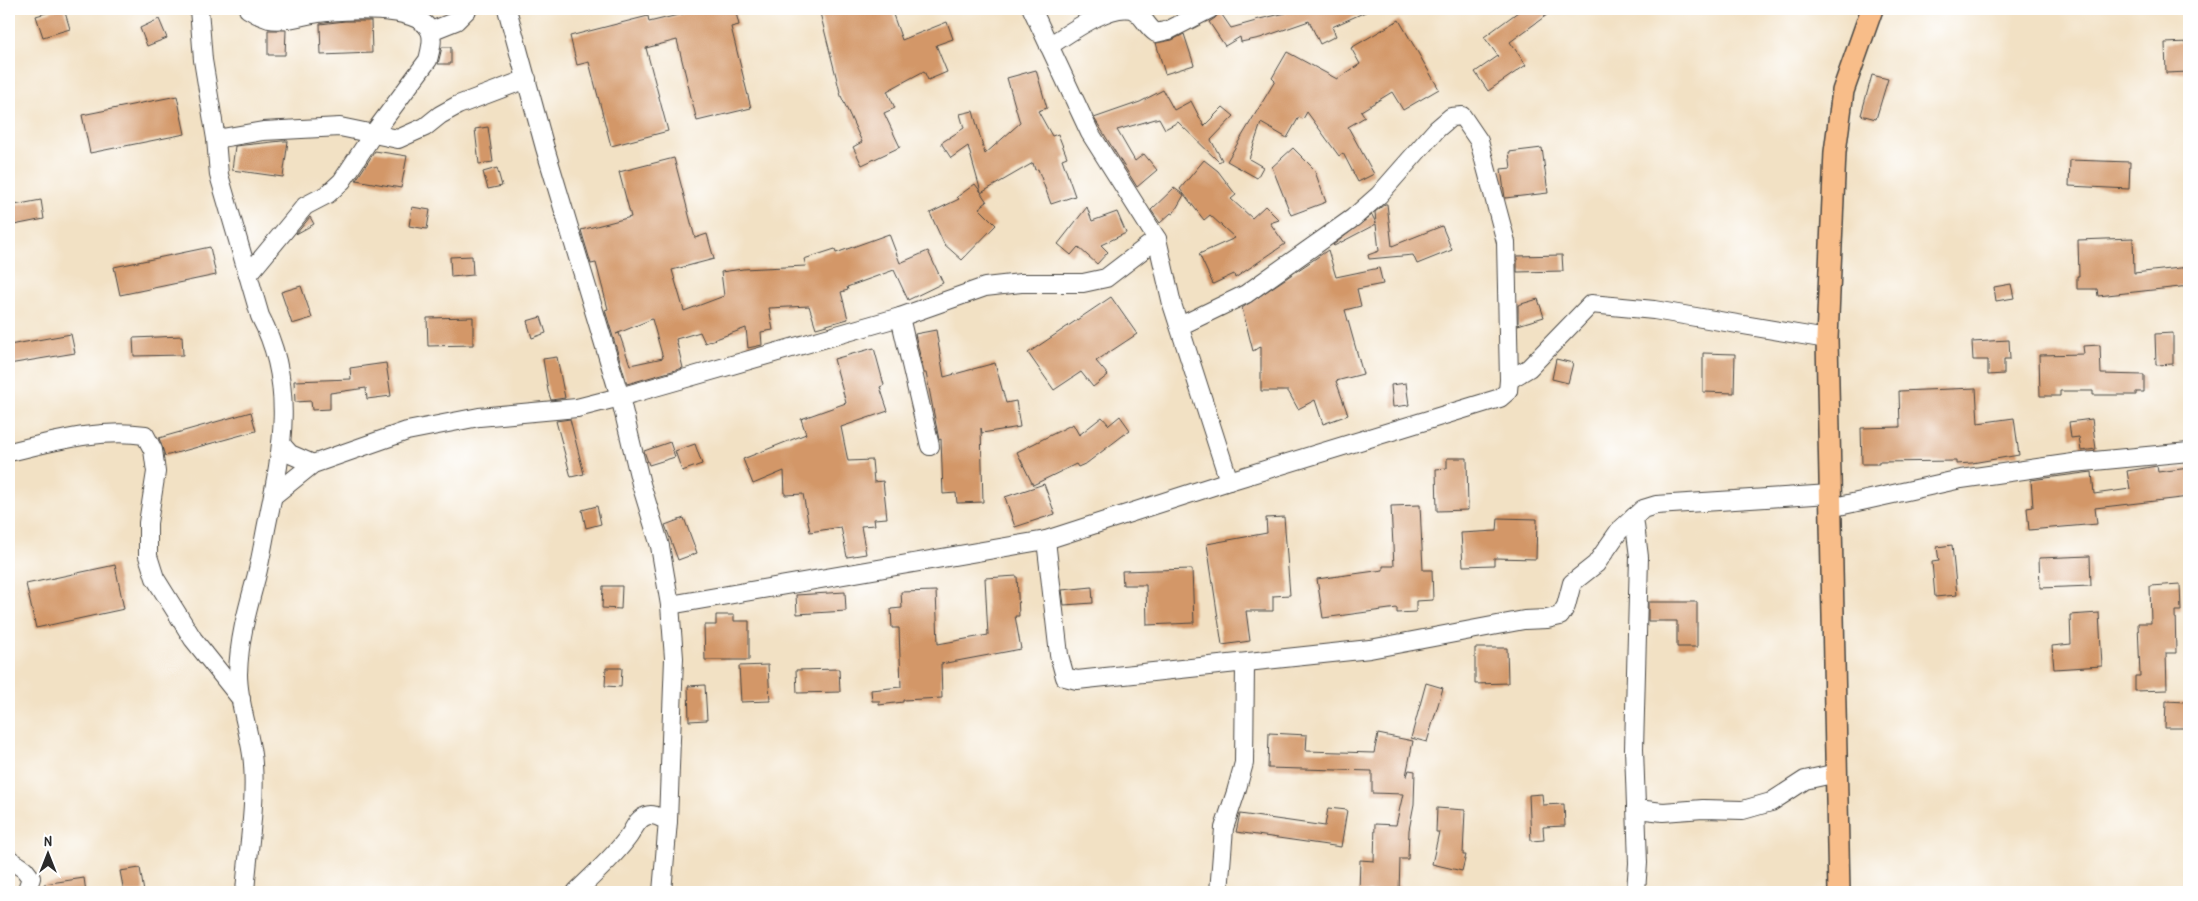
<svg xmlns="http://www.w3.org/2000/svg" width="2198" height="901" font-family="'Patrick Hand',sans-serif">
<rect width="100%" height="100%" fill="#fff"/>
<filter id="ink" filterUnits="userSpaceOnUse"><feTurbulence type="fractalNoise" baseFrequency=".02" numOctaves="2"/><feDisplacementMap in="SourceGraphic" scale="10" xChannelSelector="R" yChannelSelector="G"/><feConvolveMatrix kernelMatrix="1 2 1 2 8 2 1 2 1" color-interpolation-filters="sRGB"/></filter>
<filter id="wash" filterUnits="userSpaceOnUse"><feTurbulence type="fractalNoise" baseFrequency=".0096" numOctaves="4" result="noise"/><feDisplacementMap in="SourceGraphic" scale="20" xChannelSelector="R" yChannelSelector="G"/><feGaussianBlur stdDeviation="1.12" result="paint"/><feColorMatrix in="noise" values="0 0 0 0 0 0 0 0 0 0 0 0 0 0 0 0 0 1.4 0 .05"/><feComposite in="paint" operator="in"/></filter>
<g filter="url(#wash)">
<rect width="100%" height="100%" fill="#f2e1c4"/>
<g id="blocks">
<g fill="#d39768" fill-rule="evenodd">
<polygon points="59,9 64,9 70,29 43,37 36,16"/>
<polygon points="703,9 735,9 739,25 731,27 751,108 697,121 677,40 646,48 668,131 611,146 589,62 577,65 570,36 648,16 649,22"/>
<polygon points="819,9 891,9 902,40 947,22 953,39 936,45 947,72 928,80 924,71 887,91 895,108 884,113 900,147 862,165 853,147 862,142 841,96"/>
<polygon points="1285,9 1372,9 1332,27 1336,36 1320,44 1309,21 1260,38 1241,42 1240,37 1225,46 1209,22 1215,18 1220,12 1231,28 1256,21 1255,20 1286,13"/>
<polygon points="1522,9 1555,9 1510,42 1526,65 1488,91 1475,72 1498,56 1484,37"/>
<polygon points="159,19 167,38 147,46 140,28"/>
<polygon points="1399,20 1439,89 1403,110 1392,92 1361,111 1365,117 1348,127 1374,174 1358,182 1343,153 1339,156 1307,112 1303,119 1299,117 1287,138 1261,123 1249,159 1263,167 1257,178 1227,161 1275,81 1272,78 1287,52 1337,79 1360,64 1351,48"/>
<polygon points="345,21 371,21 372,53 321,55 320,24"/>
<polygon points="268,30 286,30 285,55 268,55"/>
<polygon points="1184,34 1194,65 1165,74 1156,43 1172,40"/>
<polygon points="2189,42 2189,72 2166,73 2165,43"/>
<polygon points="442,47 451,47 451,64 438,64"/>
<polygon points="1036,70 1047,108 1038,111 1052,136 1058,134 1067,157 1062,159 1075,196 1051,204 1038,169 1035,170 1033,163 981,193 987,202 979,208 996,225 962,260 944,244 930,213 959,199 957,197 975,184 981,192 968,146 951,158 941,143 964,128 960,114 973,111 985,154 1020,123 1007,78"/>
<polygon points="1872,75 1888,79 1876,119 1861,115"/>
<polygon points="1163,90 1174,110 1191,101 1204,126 1223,107 1234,116 1211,140 1222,160 1219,162 1178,122 1165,129 1159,118 1117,130 1135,161 1144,154 1157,170 1137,187 1094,118 1140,102"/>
<polygon points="177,96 185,134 90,153 82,115"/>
<polygon points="488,127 493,162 479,164 475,129"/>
<polygon points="282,141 288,141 283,177 232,170 235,146"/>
<polygon points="1293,148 1314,169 1326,202 1291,215 1272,167"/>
<polygon points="1542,148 1548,193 1505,198 1501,169 1511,168 1509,152"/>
<polygon points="375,151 407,156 401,188 356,180"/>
<path d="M674 158 695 238 707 234 714 259 672 270 684 311 724 296 721 272 743 269 806 266 804 259 835 249 836 253 889 234 900 263 928 251 943 283 908 300 894 270 847 287 848 290 841 292 848 319 816 328 809 306 769 308 773 330 761 332 762 345 748 348 746 328 705 343 700 332 676 339 683 368 627 384 605 310 608 309 596 263 591 264 581 230 631 217 619 172ZM652 319 663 358 630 365 619 333 616 334Z"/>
<polygon points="1204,160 1218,171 1236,195 1231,199 1252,218 1265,206 1279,220 1270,223 1285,244 1235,278 1234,274 1213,284 1199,254 1235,238 1210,215 1204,220 1180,189"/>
<polygon points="2070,160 2130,162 2129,189 2069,186"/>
<polygon points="497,168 502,186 488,189 483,172"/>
<polygon points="1174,188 1184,195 1173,214 1171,213 1160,223 1151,210"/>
<polygon points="41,200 44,219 9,226 9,206"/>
<polygon points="1385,204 1387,204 1392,246 1442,226 1452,250 1417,264 1413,255 1369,259 1368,255 1379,251 1376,224 1334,246 1333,245 1372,215 1376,223 1375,212"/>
<polygon points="412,207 430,210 427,229 409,226"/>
<polygon points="1087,207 1092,221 1117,212 1126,233 1101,245 1108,252 1097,264 1078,247 1071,255 1058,244"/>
<polygon points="310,217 314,224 296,234"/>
<polygon points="2133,238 2134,273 2189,267 2189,286 2098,296 2097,289 2077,289 2077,276 2079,276 2078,240"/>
<polygon points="210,247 216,275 120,295 114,267"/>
<polygon points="1328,250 1336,277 1379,268 1383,284 1357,289 1361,306 1345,310 1363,374 1336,381 1348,415 1323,424 1315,400 1298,409 1288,391 1261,391 1261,346 1253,351 1242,308"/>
<polygon points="1562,255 1563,271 1517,272 1517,256"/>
<polygon points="472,256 473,275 451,277 450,257"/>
<polygon points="2011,284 2014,298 1996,301 1994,287"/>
<polygon points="301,286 312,318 292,324 281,292"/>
<polygon points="1111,297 1137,334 1096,361 1108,375 1093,387 1081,372 1054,390 1028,353"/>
<polygon points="1538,299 1544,317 1518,325 1518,305"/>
<polygon points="473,317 473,345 428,346 427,318"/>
<polygon points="541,317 546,333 532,338 527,321"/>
<polygon points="936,330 944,377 995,363 1006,403 1016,401 1020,427 982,433 981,428 983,502 957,503 956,493 943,494 941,439 939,440 926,373 924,373 915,334"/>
<polygon points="2173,333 2173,364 2156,365 2155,334"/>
<polygon points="71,334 75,353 9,364 9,345"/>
<polygon points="182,336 183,355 134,356 133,338"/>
<polygon points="2009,340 2010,359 2004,359 2004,374 1988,375 1988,360 1973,360 1972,342"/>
<polygon points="2100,345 2101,374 2144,375 2144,392 2136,392 2136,395 2093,395 2093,391 2060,391 2060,396 2040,396 2039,355 2084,354 2083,346"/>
<polygon points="874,348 884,385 880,387 888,411 841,427 848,461 872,460 874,482 883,481 887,518 874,519 875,525 861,526 866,554 847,557 841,527 810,532 803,494 785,495 784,471 753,484 743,459 806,434 801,419 846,403 834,359"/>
<polygon points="1703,353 1735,354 1734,393 1703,392"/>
<polygon points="557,357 565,398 551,400 548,391 543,359"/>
<polygon points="1556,359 1573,363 1568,383 1552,379"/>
<polygon points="386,363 391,396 367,399 366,388 330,393 330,409 312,410 311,401 295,402 294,381 351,379 350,368"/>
<polygon points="1406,383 1409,405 1393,407 1391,385"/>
<polygon points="1976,388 1978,423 2014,418 2019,455 1972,463 1956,464 1956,461 1879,462 1879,464 1862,464 1861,428 1900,427 1899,391"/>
<polygon points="251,412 256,431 165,456 159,438"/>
<polygon points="1120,416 1130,430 1087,463 1078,467 1076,464 1033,485 1017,452 1073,424 1079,435 1102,417 1109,425"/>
<polygon points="570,419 584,474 571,477 556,421"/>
<polygon points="2092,419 2096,449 2081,451 2079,437 2071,438 2069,422"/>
<polygon points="670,442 675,457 649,465 644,451"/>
<polygon points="695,444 702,464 682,471 675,451"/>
<polygon points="1447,458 1467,458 1468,510 1437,511 1436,469 1447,468"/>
<polygon points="2157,466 2158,472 2189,468 2189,497 2095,508 2097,524 2029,530 2027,508 2033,507 2031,480 2092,472 2094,494 2130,489 2127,471"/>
<polygon points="1044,484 1055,514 1015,527 1005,497"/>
<polygon points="1420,505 1423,570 1432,570 1433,600 1416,601 1416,612 1397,613 1397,608 1323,618 1317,579 1383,570 1383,566 1394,566 1391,506"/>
<polygon points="597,506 601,524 586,528 582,510"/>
<polygon points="1284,517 1290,595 1273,596 1273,611 1246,611 1250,641 1222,645 1207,544 1267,533 1266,518"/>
<polygon points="684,518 697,553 678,560 665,525"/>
<polygon points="1498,518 1537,519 1536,559 1494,558 1494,565 1463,566 1461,533 1497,531"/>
<polygon points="1952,545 1957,595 1935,597 1932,562 1939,561 1937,547"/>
<polygon points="2090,556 2091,586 2040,588 2039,558"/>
<polygon points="115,565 124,609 36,628 26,584"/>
<polygon points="1192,569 1194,623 1147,625 1146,585 1123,585 1122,571"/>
<polygon points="1017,576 1019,616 1015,616 1021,649 941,664 942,698 903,700 903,702 879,705 879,701 872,701 871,690 901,687 899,628 892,628 891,609 902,608 901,592 936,591 938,644 988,635 985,578"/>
<polygon points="2180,584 2181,611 2175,611 2176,653 2166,653 2167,690 2135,691 2135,676 2140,676 2138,623 2151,623 2150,586"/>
<polygon points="603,586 622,586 621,609 602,608"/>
<polygon points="1092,587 1093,603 1064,605 1062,590"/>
<polygon points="845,592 846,611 797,614 796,595"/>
<polygon points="1648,602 1697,602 1697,647 1677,647 1677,621 1648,621"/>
<polygon points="2099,613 2102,666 2054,669 2052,646 2071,644 2070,615"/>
<polygon points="716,615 734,615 734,621 749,621 749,660 705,660 704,625 716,625"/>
<polygon points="1475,648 1507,648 1508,683 1475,684"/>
<polygon points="768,665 770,701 741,702 739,666"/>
<polygon points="606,668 622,668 621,687 605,686"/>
<polygon points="839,669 840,692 797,693 796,670"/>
<polygon points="1426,683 1443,688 1427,742 1411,738"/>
<polygon points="705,685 707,720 689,721 688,686"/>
<polygon points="2166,701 2185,702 2185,728 2165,728"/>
<polygon points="1269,733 1307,735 1306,751 1374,753 1378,734 1413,741 1406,776 1407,776 1409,770 1415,771 1414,804 1409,830 1408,859 1400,859 1399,892 1359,892 1360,860 1374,861 1375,824 1396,825 1403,794 1372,793 1372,771 1268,768"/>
<polygon points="1542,794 1543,805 1564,804 1565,826 1543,827 1544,840 1531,841 1529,795"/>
<polygon points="1328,808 1347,810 1341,847 1236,832 1240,814 1325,826"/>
<polygon points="1437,808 1465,810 1463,855 1466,855 1462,871 1432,864 1439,832 1436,832"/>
<polygon points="140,868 144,892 124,892 120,871"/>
<polygon points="84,878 86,892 44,892 44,884"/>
</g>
</g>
</g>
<g filter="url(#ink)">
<use href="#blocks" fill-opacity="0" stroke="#494642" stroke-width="1"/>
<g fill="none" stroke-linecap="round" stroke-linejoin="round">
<defs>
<g id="minor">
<path d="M199 9 203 60 216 139 219 175 260 316C295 382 283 448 268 519 264 538 261 559 256 578 247 611 239 639 238 674 238 705 251 734 253 764 256 806 248 850 245 892"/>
<polyline points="507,9 545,148 620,397 641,484 660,546 670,605 674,658 668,821 662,892"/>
<polyline points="1032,9 1090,133 1157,239 1172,304 1229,481"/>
<polyline points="431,31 456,21 468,9"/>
<path d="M1049 46C1068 34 1108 4 1131 9 1142 12 1146 27 1156 33L1169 30 1210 9"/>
<polyline points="216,139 263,131 340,127 398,139 425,127 440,115 458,105 527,79"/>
<path d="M248 275 305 206 328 194 342 181 373 134 428 60C430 51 434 40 430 31 418 4 343 10 318 13 303 15 284 22 269 19 262 17 254 13 248 9"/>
<polyline points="900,317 930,446"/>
<polyline points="1509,380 1529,368 1591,304 1654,310 1827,339"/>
<polyline points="281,444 290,454 313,464"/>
<path d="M9 452C53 442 99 428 145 435L153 450 156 472 148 523V556L155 578 193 639 241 699"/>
<polyline points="273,496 313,464 407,431 479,417 577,408 620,397 900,317 985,287 1021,283 1083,283 1106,278 1157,239"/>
<polyline points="1830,508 1961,479 2073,463 2189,452"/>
<polyline points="1634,517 1639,557 1634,749 1638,863 1636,892"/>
<polyline points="1046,540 1059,655 1065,677 1077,680 1370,649 1524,620 1547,619 1560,616 1566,606 1572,583 1596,564 1619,531 1643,509 1656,505 1830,494"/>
<polyline points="670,605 1046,540 1229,481 1500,398 1508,391 1509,380 1506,242 1479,141 1462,116 1451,117 1437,129 1379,195 1353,218 1246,294 1180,326"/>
<polyline points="1637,809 1663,812 1703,809 1743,810 1771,802 1805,780 1837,773"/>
<polyline points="9,859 24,869 31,878 26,892"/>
<path d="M576 892C594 874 614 857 629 836 634 829 637 819 646 816 653 813 661 818 668 821"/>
<polyline points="1219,892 1224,828 1236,792 1244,763 1245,664"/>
</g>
<polyline id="major" points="1839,892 1827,339 1835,152 1843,91 1872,9"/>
</defs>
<use href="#minor" stroke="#494642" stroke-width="20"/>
<use href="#major" stroke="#494642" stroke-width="24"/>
<use href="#minor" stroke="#fff" stroke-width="18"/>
<use href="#major" stroke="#f8bd89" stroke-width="21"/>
</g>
</g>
<rect width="2198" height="901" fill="none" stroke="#fff" stroke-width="30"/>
<g transform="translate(48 854)" stroke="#ffffff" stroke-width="4" paint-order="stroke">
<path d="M0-4L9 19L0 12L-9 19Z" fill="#2b2b2b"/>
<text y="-8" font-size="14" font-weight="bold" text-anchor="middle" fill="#2b2b2b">N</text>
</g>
</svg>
